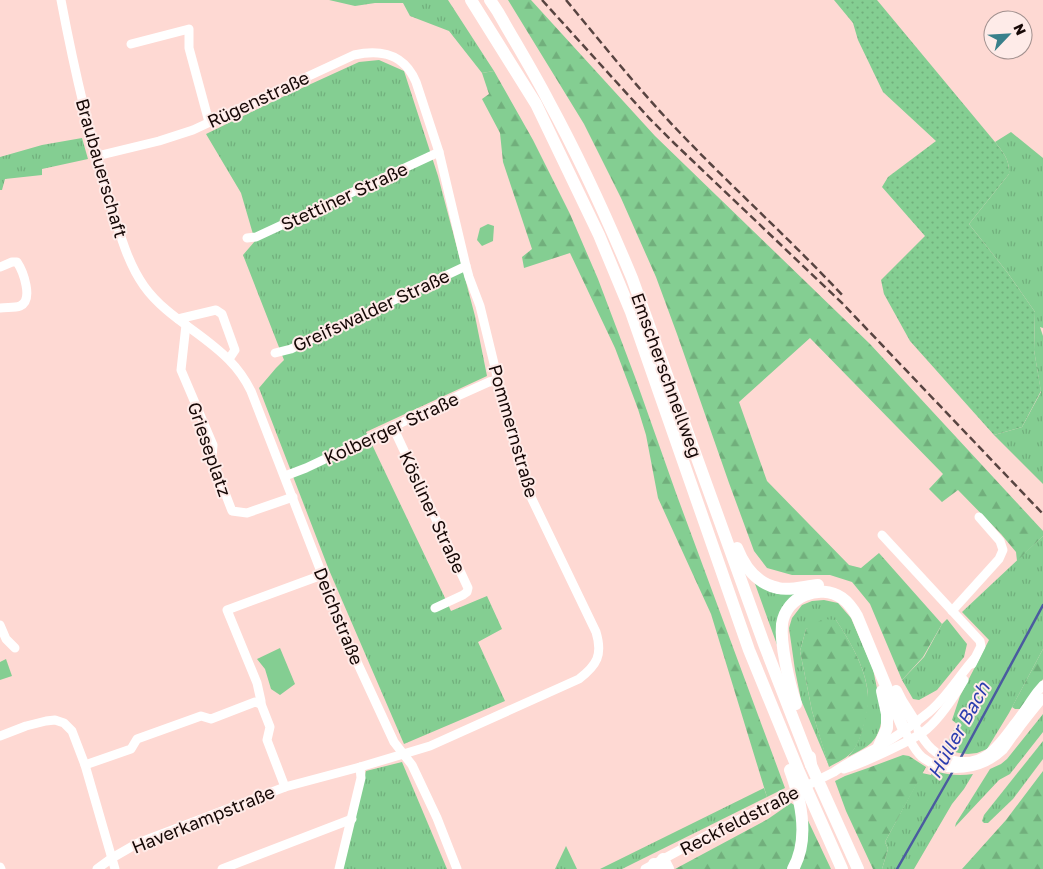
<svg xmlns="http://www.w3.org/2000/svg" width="1043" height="869" font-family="'Golos Text',sans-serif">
<defs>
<pattern id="grass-tufts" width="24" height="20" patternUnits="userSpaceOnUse" patternTransform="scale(1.25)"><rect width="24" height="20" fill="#84ce92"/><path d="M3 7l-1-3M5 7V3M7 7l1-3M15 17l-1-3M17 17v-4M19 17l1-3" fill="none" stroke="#71af7c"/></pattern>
<pattern id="forest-firs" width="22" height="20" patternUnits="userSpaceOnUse" patternTransform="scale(1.25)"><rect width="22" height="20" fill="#84ce92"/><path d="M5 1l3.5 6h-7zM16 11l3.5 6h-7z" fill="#71af7c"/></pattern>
<pattern id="garden-dots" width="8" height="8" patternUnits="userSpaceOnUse" patternTransform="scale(1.25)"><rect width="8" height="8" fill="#84ce92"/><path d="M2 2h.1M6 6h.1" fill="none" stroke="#71af7c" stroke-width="1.8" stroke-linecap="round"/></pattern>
</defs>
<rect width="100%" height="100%" fill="#fed9d3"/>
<g fill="url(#grass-tufts)">
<polygon points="329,0 448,0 494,71 482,73 449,31 410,16 403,3 375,3 355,6"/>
<polygon points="379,60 404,71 438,176 475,316 487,376 366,432 445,598 451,611 487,596 502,629 478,642 505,701 404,744 329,570 259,388 276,368 284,360 243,255 255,241 241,193 206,134 278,99 359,62"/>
<path d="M1011 132 1043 158V328L1040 327 1043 336V484L994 435 1022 427 1041 392 1034 350 1035 312 1007 272 969 224 1009 174C1010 160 1003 152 995 142Z"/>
<polygon points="82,138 88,159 42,169 42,175 5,179 2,190 0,190 0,157 42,145"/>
<polygon points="1043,536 1043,649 1009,713 987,749 977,753 968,754 959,753 944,749 957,724 952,720 960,696 989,640 962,612"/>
<polygon points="754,581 800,592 790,599 780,653"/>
<path d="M824 600 838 603 851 618 873 669 884 723H881C877 744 865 748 848 757 857 747 861 736 864 722 867 711 869 699 867 687 863 663 849 640 836 620L806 629 800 651 812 711 829 766 801 700 795 670 789 628 792 618 802 605 812 601Z"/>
<polygon points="947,619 967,644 964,657 937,690 919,700 913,699 902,680 924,657 942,624"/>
<polygon points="6,659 12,676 0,680 0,662"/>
<polygon points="1043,714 1043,732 1010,774 999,780 955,827 956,823 965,809 990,769 1001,764 1007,759"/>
<polygon points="1043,741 1043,759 1013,799 988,823 984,823 982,821 984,815"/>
<polygon points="402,762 447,869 343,869 366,771"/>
<path d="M932 770C946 775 959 776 973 774L964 789 952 804 914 869H882L888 849 885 842 922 773 931 775Z"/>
<polygon points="764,788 767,797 622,869 600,869"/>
<polygon points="566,846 577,869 555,869"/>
</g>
<g fill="url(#forest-firs)">
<polygon points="508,0 531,0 655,136 870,344 1043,531 1043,536 1017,561 1016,552 1001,534 958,490 942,502 929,489 943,474 810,338 739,402 767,481 849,565 861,568 879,553 942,624 923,657 902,680 870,604 852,582 830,575 792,575 767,568 754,551 729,483 677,334 656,277 621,198 584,124"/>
<polygon points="494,71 533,140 570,214 598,279 635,377 676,493 785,788 767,797 711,614 658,498 646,435 638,409 615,348 570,253 524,268 522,257 532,249 503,162 500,133 482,99 489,94 482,73"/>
<path d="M823 619 836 620C852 644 870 675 868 705 867 713 865 721 863 728 860 738 857 748 849 755 844 760 835 763 829 767L812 711 800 651 806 629Z"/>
<polygon points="1043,649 1043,679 1020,709 1015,709 1012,707"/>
<polygon points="903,755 909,756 926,767 885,842 888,849 882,869 873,869 846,811 835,781 845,776 868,768"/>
<polygon points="1043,771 1043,869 962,869 1006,820"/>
<polygon points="791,803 803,810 831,869 675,869 768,819"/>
</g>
<g fill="#84ce92">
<polygon points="488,224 494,226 493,241 482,246 477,240 480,228"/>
<polygon points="280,648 295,684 280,695 271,689 265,669 257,659"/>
</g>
<path fill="url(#garden-dots)" d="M834 0H877L995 142C1003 152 1010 160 1009 174L969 224 1007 272 1035 312 1034 350 1041 391 1022 427 994 435 910 341 884 294 881 280 925 236 882 187 888 177 936 141 883 92 858 40 853 23Z"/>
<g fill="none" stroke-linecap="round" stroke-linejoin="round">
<g stroke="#4a5b9f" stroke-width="2.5">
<polyline points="960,759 1043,605"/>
<polyline points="897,869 953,771"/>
</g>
<g stroke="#fff" stroke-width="9">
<path d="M61 0C74 69 90 138 111 206 120 233 127 262 144 286 166 317 203 333 229 360 238 369 245 379 251 391L351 649 394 742 412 765 437 818 457 869"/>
<polyline points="131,44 189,29 189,48 209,122"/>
<path d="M97 156 159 141 193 130 354 55C382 49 404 54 416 82L439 152 466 266 469 277 480 306 498 380 518 457 531 497 596 632C603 655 597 665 579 679L430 746 360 767 285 787 138 843 112 858 97 869"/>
<polyline points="247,238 256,237 439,152"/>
<path d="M0 267 12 262H17C23 271 34 300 20 306 15 308 6 307 0 308"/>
<polyline points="178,319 216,310 222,314 235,350 229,359"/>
<polyline points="186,325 181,370 213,445 212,459 232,511 247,513 293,497"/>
<polyline points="275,353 291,349 303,343 466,266"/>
<polyline points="393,427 468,588 467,592 463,595 435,608"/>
<polyline points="285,476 306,468 460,395 489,382 498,380"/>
<polyline points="882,535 980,641 981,646 972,664"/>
<polyline points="952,611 999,559 1003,550 1000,541 979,517"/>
<polyline points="0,625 6,639 15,648"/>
<path d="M918 730C926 745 935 755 952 760 983 768 998 746 1014 724 1022 714 1029 703 1037 692L1043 685"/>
<path d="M907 735C911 742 915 751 922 757 946 776 982 770 1003 750 1008 744 1012 737 1017 731 1025 720 1034 709 1043 698"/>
<polyline points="0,736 26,726 46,721 55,720 64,723 72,731 85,765 115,869"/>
<polyline points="85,765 131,749 137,739 201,716 211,719 255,702 261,704"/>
<path d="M844 769C864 763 884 753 904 743 912 739 920 735 927 729 942 716 954 697 964 680"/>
<polyline points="285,787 267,740 270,727 261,704 261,701 257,683 227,610 322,575"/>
<polyline points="0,867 1,869"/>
<polyline points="222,869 352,819"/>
<polyline points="339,869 361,778 360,767"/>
<path d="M645 869 702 838 834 772C848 762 863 755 878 747 896 737 913 725 929 712 947 697 959 676 974 659"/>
</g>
<g stroke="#fff" stroke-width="12">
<polyline points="471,0 536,104 599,235 631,312 749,650 799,772 842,869"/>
<path d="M490 0 498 12C515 42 533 71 549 102 580 159 607 218 632 278L764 644 811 765"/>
<path d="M737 548C744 566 757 584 778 588 790 591 805 586 818 585"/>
<polyline points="896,691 901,701 915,723"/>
<path d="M796 704C789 683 780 644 782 624 786 596 820 583 842 598 849 603 853 609 857 616L904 730"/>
<polyline points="879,746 887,728 887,714 882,691"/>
<polyline points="810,757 811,765 858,869"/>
<path d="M790 770C801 800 810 839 793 869"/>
<polyline points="663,859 668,869"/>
<polyline points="654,864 657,869"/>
</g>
<g stroke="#584441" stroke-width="2.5" stroke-dasharray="8 4" stroke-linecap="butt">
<polyline points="542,0 649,118 675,144 843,304 1043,514"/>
<path d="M566 0C605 47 643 95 685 138 737 192 793 242 844 297"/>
</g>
</g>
<g text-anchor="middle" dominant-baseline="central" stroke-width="4" stroke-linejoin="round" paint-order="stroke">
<g font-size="18" fill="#160806" stroke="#feebe8">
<text transform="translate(258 99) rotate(-25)">Rügenstraße</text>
<text transform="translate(102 168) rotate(74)">Braubauerschaft</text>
<text transform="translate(344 196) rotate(-25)">Stettiner Straße</text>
<text transform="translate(371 310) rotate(-25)">Greifswalder Straße</text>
<text transform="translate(667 375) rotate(70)">Emscherschnellweg</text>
<text transform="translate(391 428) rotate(-25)">Kolberger Straße</text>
<text transform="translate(514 431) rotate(74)">Pommernstraße</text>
<text transform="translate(210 449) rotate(71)">Grieseplatz</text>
<text transform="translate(433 512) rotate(65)">Kösliner Straße</text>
<text transform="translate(339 616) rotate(68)">Deichstraße</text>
<text transform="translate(203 819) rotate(-22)">Haverkampstraße</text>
<text transform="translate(739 820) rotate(-27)">Reckfeldstraße</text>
</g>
<g font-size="19" font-style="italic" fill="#2a3caf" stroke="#feebe8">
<text transform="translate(958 730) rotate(-61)">Hüller Bach</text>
</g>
</g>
<g transform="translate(1008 35) rotate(65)"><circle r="24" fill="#feebe8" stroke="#a1908e"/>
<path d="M0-4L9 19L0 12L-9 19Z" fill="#39808b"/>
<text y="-8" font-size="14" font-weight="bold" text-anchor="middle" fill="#160806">N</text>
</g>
</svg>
